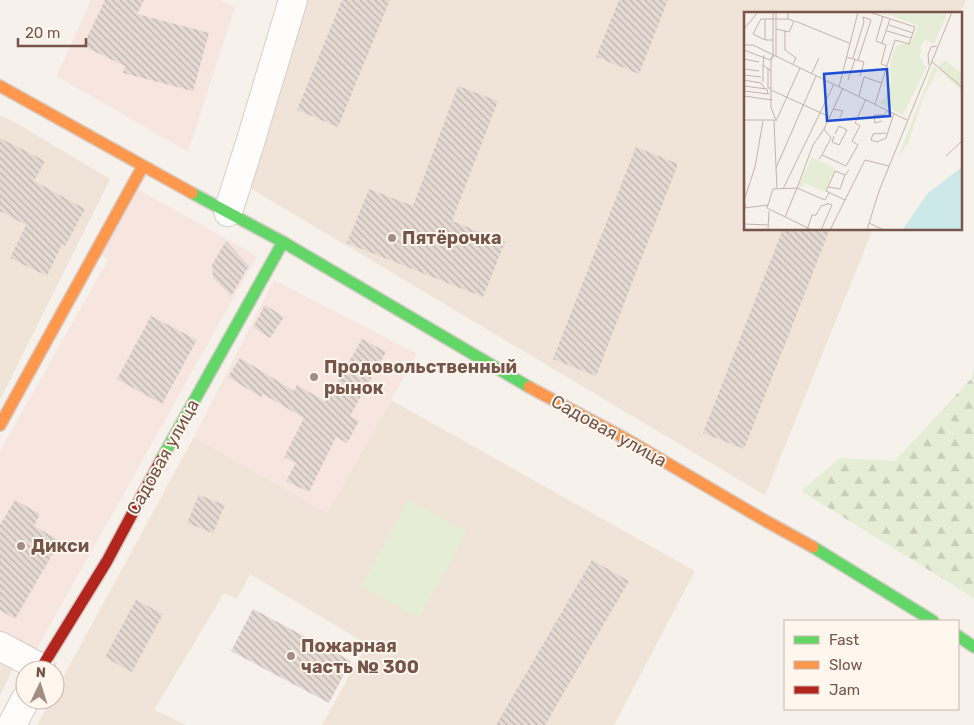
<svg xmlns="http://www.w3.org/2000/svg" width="974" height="725" font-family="Rubik,sans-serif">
<defs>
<pattern id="forest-firs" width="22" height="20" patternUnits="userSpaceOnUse" patternTransform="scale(1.25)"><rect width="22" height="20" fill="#e6edd6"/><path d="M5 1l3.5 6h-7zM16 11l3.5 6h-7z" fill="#c9cdb9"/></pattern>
<pattern id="building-back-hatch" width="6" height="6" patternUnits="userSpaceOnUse" patternTransform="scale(1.25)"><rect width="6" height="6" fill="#e4d9d3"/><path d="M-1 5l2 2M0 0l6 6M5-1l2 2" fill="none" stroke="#bdb3ad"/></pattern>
</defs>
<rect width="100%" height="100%" fill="#f7f1eb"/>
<g fill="#f0e3d8">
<polygon points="307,0 966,0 960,14 745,14 745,229 873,229 765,495 245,185"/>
<polygon points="0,115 16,123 110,179 0,400"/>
<polygon points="391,400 695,571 614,725 322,725 367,644 250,574 237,599 224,593 154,710 186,725 37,725 51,700 55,700 55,692 194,437 327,513"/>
<polygon points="0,654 16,662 0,695"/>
</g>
<g fill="#f7e5df">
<polygon points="91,0 220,0 235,7 188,152 57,76"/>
<polygon points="137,189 257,256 36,650 0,631 0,451 108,260 100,254"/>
<polygon points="274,280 417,354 327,513 194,437"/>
</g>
<polygon fill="url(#forest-firs)" points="974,371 974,598 801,491 840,458 895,461 971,379"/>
<polygon fill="#e6edd6" points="409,500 467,532 419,618 361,586"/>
<g fill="url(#building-back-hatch)">
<polygon points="105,0 144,0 137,14 209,33 193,91 123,73 125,66 83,46"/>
<polygon points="342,0 390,0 338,127 297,110"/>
<polygon points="619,0 668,0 639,74 596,57"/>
<polygon points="458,86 498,101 452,221 505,242 483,297 347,243 369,189 413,206"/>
<polygon points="0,138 45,161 34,181 85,209 65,246 62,244 47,276 10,258 26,225 0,211"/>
<polygon points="636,147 678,164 596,376 553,359"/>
<polygon points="783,229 830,229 744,449 703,433"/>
<polygon points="226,241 249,266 231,296 213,278 212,265"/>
<polygon points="265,305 284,317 270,338 253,327"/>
<polygon points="151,316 197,340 162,404 117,379"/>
<polygon points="362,339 386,352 350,416 359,421 347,443 336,437 309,492 286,481 296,463 284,457 304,418 263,394 261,397 228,377 240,358 294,391 297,385 326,402"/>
<polygon points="199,495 225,505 213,533 187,523"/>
<polygon points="15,500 40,514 34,526 60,541 15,619 0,610 0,525"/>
<polygon points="592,560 629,581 545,725 496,725"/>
<polygon points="136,600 163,614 132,672 105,657"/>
<polygon points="253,609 351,661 329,703 231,651"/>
</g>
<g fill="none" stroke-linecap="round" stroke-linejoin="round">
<defs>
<g id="street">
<polyline points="228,212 250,143 293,0"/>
<polyline points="0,646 41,668"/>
<polyline points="12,725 25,700"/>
</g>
<g id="fast">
<polyline points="192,193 283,242 529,387"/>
<polyline points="161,460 283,242"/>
<polyline points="813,547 933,621"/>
<polyline points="958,636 974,647"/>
</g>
<g id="slow">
<polyline points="0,86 192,193"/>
<polyline points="529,387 626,439 764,520 813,547"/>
<polyline points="0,425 143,166"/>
</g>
<polyline id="jam" points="40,670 107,561 161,460"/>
</defs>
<use href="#street" stroke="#d6cdc8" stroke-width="30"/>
<use href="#fast" stroke="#d6ccc8" stroke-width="14"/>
<use href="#slow" stroke="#d6ccc8" stroke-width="14"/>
<use href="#jam" stroke="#d6ccc8" stroke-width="14"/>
<use href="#street" stroke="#fefdfc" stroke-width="28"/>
<use href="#fast" stroke="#63d668" stroke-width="11"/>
<use href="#slow" stroke="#ff974d" stroke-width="11"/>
<use href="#jam" stroke="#b3261e" stroke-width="11"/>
</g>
<g fill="#a38c83" stroke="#fff6ed" stroke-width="2">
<circle cx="392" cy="238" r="5"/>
<circle cx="314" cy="377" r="5"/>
<circle cx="21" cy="546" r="5"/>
<circle cx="291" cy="656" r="5"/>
</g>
<g text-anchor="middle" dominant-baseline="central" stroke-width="4" stroke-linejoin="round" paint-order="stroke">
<g font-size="18" font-weight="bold" fill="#76564b" stroke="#fff6ed" text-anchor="start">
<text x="402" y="238">Пятёрочка</text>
<text x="324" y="367">Продовольственный<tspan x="324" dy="21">рынок</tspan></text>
<text x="31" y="546">Дикси</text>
<text x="301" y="646">Пожарная<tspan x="301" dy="21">часть № 300</tspan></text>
</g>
<g font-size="18" fill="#76564b" stroke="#fff6ed">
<text transform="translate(609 431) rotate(29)">Садовая улица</text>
<text transform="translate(163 457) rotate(-61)">Садовая улица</text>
</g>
</g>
<g transform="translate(744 12)">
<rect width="218" height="218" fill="#f7f1eb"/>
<path d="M138 0H204L190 32 181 28 177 33 176 45 182 56 159 103 134 90 140 87 147 74 146 52 152 34 167 30 174 14ZM201 48 217 61V78L196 59 195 53ZM190 53 194 58 179 86 164 131 154 145Z" fill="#e6edd6"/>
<path d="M68 145 91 156 81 180 60 171 58 175 54 174Z" fill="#e6edd6"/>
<path d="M217 156V217H159L184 181Z" fill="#cce8e8"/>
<path fill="none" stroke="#c3b3ab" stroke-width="1" d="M125 0 171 15 165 32 151 28 131 92M139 4 132 29 142 33 137 52 143 54M21 7V28H29M51 9 105 31M145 13 169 21M0 17 14 0M32 17 45 20 50 9 44 7M41 18V38L52 46 49 52M143 19 167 26M21 28 9 22 17 7H44V0M138 31 146 7M0 33H9L163 108M0 38 26 48 29 43V0M20 43 19 53 27 59M31 43 27 48V95L32 109 56 56M32 44V0M102 45 120 50 116 64M109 46 120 10 119 5 127 8 114 48M0 47 15 50M187 49 218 75M185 53 184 43 187 35 193 34M24 56V76H27M0 57 15 59M68 61 75 46M0 63 17 65M0 68 17 71 21 77M104 68 111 47M19 70V53M0 74 23 77 24 82M95 75 114 0M27 78 86 105M0 79 25 82M0 84 28 88M115 84 120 65 138 71M89 97 99 99 96 105M0 108H30L32 155M138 109 131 111 130 103H140L144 98M142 121 129 122 127 128 133 130 142 126 150 101M90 124 88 130 95 133 103 118 95 114 91 122M78 143 87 126 80 117M202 144 218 129M75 147 78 143 102 154 114 133 108 129 116 114 111 111 122 87M101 163 96 177 84 175 91 159 101 163 105 158M84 175 82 179 101 188M33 176 32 156 72 64M39 177 90 72M0 196 24 193M2 196 0 189 11 155 19 109M41 205 53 176 81 188 85 181M125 211 140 218M0 212 24 213M24 218 25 199M63 218 68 203H72L77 194 84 192M68 218 23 196 29 177 53 176 69 133 80 117 99 76M77 218 88 193 83 191M86 218 121 148 145 154M123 218 135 179 208 0"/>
<path fill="#1d4ed8" fill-opacity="0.15" stroke="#1d4ed8" stroke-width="2.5" d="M143 57 146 104 83 109 80 62Z"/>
<rect width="218" height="218" fill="none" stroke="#76564b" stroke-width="2.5"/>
</g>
<rect x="784" y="620" width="175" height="90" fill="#fff6ed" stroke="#c8b6ac"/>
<rect x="794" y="636" width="25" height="8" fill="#63d668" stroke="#c8b6ac"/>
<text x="829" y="645" font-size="15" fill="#76564b">Fast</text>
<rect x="794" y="661" width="25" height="8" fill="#ff974d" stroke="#c8b6ac"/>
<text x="829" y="670" font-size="15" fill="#76564b">Slow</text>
<rect x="794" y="686" width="25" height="8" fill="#b3261e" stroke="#c8b6ac"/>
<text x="829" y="695" font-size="15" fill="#76564b">Jam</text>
<g transform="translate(40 685) rotate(4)"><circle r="24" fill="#fff6ed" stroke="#c8b6ac"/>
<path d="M0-4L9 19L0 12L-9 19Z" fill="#a38c83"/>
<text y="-8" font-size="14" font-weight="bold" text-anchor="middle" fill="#76564b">N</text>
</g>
<path d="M18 38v8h68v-8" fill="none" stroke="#76564b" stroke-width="2.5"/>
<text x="25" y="38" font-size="15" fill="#76564b" stroke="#fff6ed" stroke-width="4" paint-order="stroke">20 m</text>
</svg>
